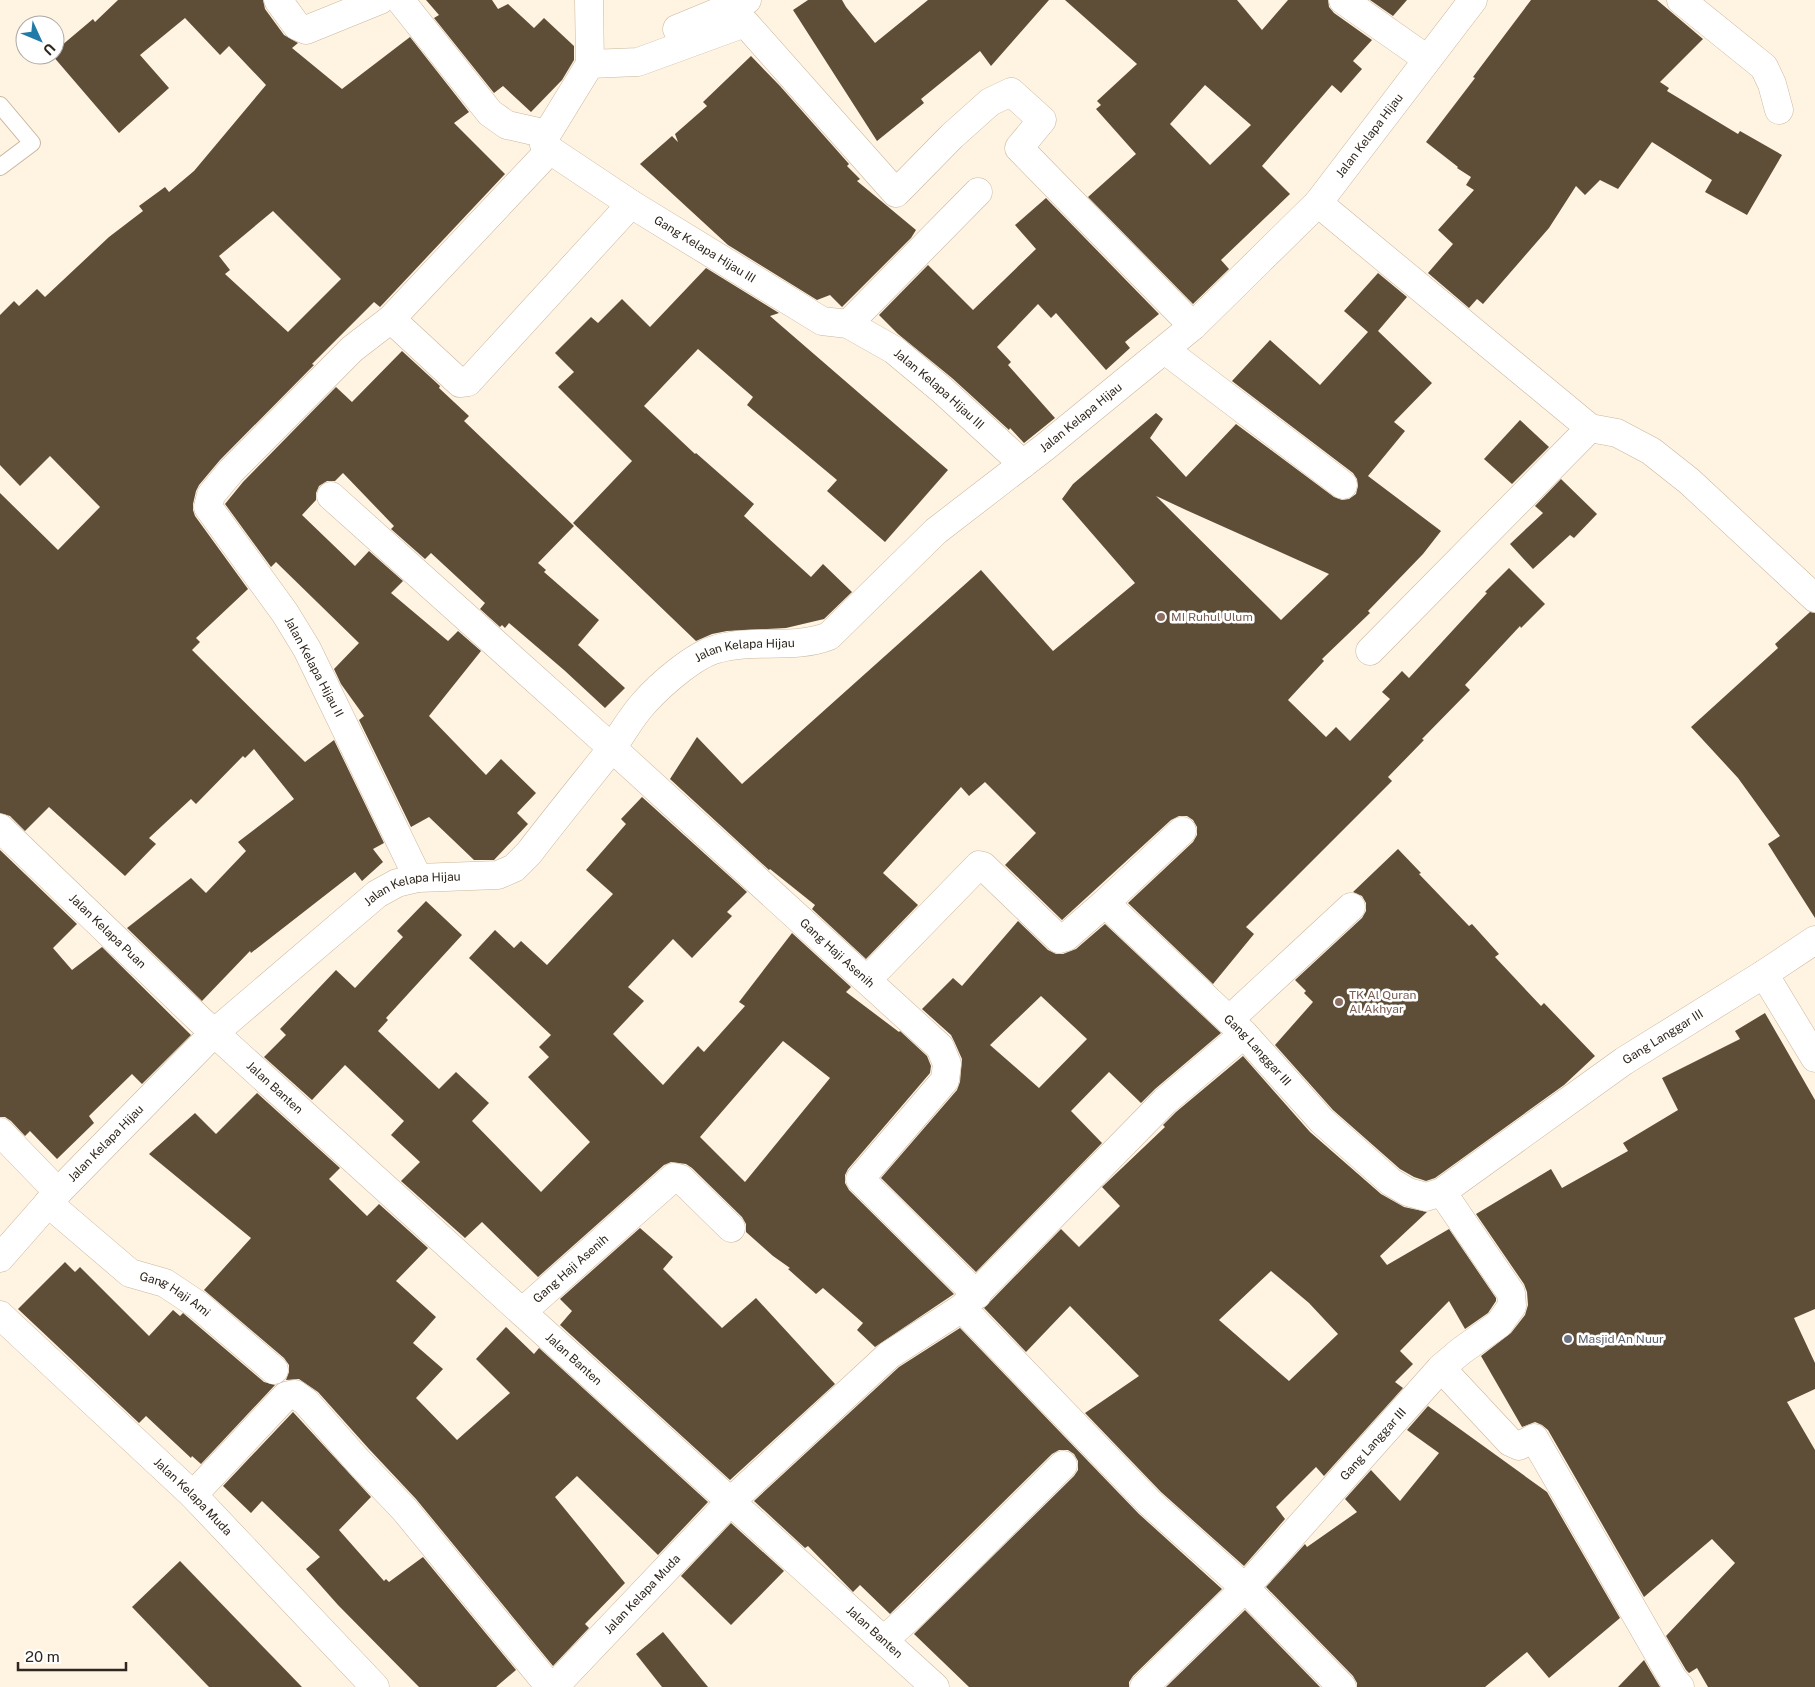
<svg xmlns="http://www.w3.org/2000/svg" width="1815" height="1687" font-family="'Public Sans',sans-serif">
<rect width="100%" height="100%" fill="#fff3e2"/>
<g fill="#5f4e37" fill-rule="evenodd">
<path d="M118 0H263L265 9 284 35 298 43 292 48 342 89 410 37 469 112 454 123 505 174 380 307 374 302 312 364 314 365 220 460 199 485 196 491 193 504V510L195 516 248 589 196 638 200 642 192 650 305 762 334 740 384 843 373 849 383 862 362 881 355 872 251 953 250 951 202 1001 127 928 191 878 206 893 246 851 238 842 294 799 254 749 245 758 243 756 196 804 191 799 149 838 156 844 125 876 49 807 25 831 10 816 0 813V493L58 550 100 507 50 456 20 486 0 465V315L14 301 19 306 37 289 45 297 109 237 143 211 139 206 165 187 169 192 194 171 266 85 229 46 220 55 185 18 140 55 169 88 119 133 52 55H55V51L93 19 95 22ZM273 211 341 279 288 332 225 274 230 270 219 256Z"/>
<polygon points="426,0 492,0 498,9 508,4 534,28 544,18 574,46 574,60 562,80 531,112 503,86 494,93 434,18 439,15"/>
<polygon points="808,0 842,0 846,7 875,43 928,0 1049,0 991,66 980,51 921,99 924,103 877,141 793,10"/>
<path d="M1065 0H1237L1262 30 1288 0H1328L1329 7 1334 13 1372 40 1353 61 1362 69 1341 93 1332 85 1262 166 1290 194 1221 260 1229 269 1193 304 1088 197 1136 154 1096 109 1101 105 1097 101 1137 64ZM1205 85 1251 125 1210 165 1170 124Z"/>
<polygon points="1370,0 1407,0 1393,16"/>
<polygon points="1531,0 1657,0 1703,39 1660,82 1669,88 1667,91 1738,134 1740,131 1782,155 1747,215 1705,192 1712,180 1652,142 1618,189 1600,180 1585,195 1576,186 1549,228 1483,304 1477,299 1469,308 1428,273 1453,244 1438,230 1474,190 1466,185 1471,177 1457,168 1458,167 1426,142 1475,78 1473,77"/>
<polygon points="751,56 780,86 849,164 847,166 860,179 857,181 916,230 911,238 842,307 830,295 817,300 728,245 640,164 672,136 678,142 675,134 707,106 703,102"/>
<polygon points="1046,198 1159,314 1125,342 1130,348 1106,370 1056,313 1051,318 1038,304 997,347 1011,362 1008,365 1055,418 1024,443 1010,428 1009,430 952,378 898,334 879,315 928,265 973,310 1036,249 1015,225"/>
<polygon points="706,268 779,313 770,316 948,470 885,542 827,491 837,480 747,405 753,397 698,349 644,406 695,454 696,453 754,504 744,516 811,577 823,564 852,592 824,619 786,628 727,631 712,634 696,641 573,523 632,461 558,387 574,372 555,353 591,317 598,323 622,299 650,327"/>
<path d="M1378 273 1407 297 1378 331 1432 383 1394 422 1405 431 1368 476 1441 531 1423 554 1368 611 1370 613 1322 659 1324 661 1288 700 1326 737 1336 727 1350 741 1390 699 1382 692 1402 671 1409 678 1487 593 1485 592 1509 568 1545 604 1521 628 1520 626 1465 685 1470 690 1422 739 1424 740 1388 777 1392 781 1246 927 1254 934 1213 984 1128 903 1193 842 1197 835V827L1193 820 1187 816H1179L1171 820 1062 920 1005 865 1036 833 985 782 969 796 961 787 883 873 918 905 866 959 812 909 815 905 770 869 769 870 670 779 697 737 742 784 981 570 1053 651 1135 583 1062 499 1073 484 1156 413 1163 419 1150 438 1186 477 1236 424 1334 497 1342 500 1349 499 1356 494 1358 486 1357 479 1353 473 1232 381 1270 340 1320 385 1368 332 1344 311ZM1156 496 1186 510 1329 574 1281 620Z"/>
<polygon points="402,351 440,386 439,388 469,416 464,421 574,526 538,563 546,570 544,572 599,620 578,645 625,688 605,708 564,670 509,623 505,628 502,625 500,627 480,609 485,603 431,553 425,559 391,529 394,526 343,473 335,481 327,481 319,486 316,493 316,500 302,515 355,566 369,551 403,581 391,593 448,641 458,631 481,651 429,716 486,775 501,759 536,793 517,813 528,824 494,860 474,860 429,817 411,827 359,720 364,716 341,684 334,669 359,643 276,562 271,567 225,504 243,482 336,387 352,402"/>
<polygon points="1520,420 1549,447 1512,484 1484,459"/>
<polygon points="1561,479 1597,514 1574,538 1570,535 1533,569 1510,544 1543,513 1535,506"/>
<polygon points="1810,612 1815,613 1815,918 1768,844 1780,836 1738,778 1691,727 1778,648 1775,644"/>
<path d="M642 797 747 892 727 912 732 916 692 958 673 939 628 987 644 1001 613 1034 663 1085 698 1046 704 1052 745 1006 739 1002 792 933 851 987 846 992 899 1032 900 1031 927 1056 931 1066 930 1073 848 1169 845 1175V1183L849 1190 954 1294 875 1347 857 1330 863 1323 823 1288 816 1294 788 1269 790 1268 773 1256 746 1232V1224L742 1217 692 1168 686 1164 671 1162 664 1165 538 1277 482 1222 465 1238 401 1181 420 1162 391 1135 404 1121 345 1065 312 1100 264 1057 286 1035 280 1029 336 970 355 988 403 937 397 931 426 901 462 935 386 1018 388 1020 378 1031 439 1089 456 1072 489 1103 472 1121 541 1192 590 1142 528 1077 549 1057 539 1047 551 1035 469 958 495 930 514 948 521 941 547 965 613 894 586 870 626 824 621 819ZM783 1041 830 1078 745 1182 700 1137Z"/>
<polygon points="1398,849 1421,873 1419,874 1469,926 1472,924 1499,954 1495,957 1541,1006 1544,1003 1595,1056 1564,1085 1435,1178 1426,1181 1414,1177 1400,1169 1333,1110 1275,1045 1313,1002 1304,993 1306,991 1295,980 1362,918 1366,911 1366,903 1362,896 1353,892"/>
<polygon points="0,850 77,924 53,948 72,970 102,947 191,1035 142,1084 132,1074 89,1116 94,1123 57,1159 30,1131 25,1136 11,1121 5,1117 0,1117"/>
<path d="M1018 921 1048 950 1056 954H1063L1076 949 1105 924 1221 1033 1155 1089 1141 1103 1109 1072 1071 1111 1102 1143 976 1272 881 1178 957 1090 960 1082 962 1059 954 1041 951 1035 922 1009 953 978 962 986ZM1041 996 1087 1039 1039 1088 990 1045Z"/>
<polygon points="1765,1013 1815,1100 1815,1309 1794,1318 1815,1363 1815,1389 1787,1402 1815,1450 1815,1687 1708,1687 1697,1668 1689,1673 1686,1670 1666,1636 1735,1563 1712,1539 1644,1597 1548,1430 1542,1425 1535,1422 1522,1427 1481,1356 1511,1333 1525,1315 1528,1305 1527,1292 1524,1284 1476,1214 1551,1169 1562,1188 1628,1151 1623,1143 1678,1110 1662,1078 1740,1039 1735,1031"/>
<path d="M1243 1056 1310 1132 1381 1194 1404 1207 1427 1212 1380 1256 1387 1265 1449 1229 1496 1298V1301L1488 1313 1465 1329 1449 1301 1400 1351 1413 1364 1395 1382 1403 1388 1324 1476 1316 1467 1276 1507 1285 1519 1244 1566 1161 1492 1085 1413 1139 1376 1070 1306 1026 1352 984 1308 1061 1229 1079 1247 1120 1206 1102 1187 1165 1127 1163 1125 1176 1112ZM1271 1271 1309 1303 1338 1334 1289 1381 1219 1320Z"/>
<polygon points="257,1093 340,1168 329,1179 367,1216 379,1204 428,1248 396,1281 436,1317 413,1343 443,1369 416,1398 457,1440 510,1393 476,1359 506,1327 534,1354 539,1348 708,1502 658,1555 577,1476 555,1497 625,1583 585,1624 589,1628 553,1666 416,1499 369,1449 318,1392 299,1379 286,1380 289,1372 289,1365 284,1358 204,1290 251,1238 149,1154 195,1113 216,1134"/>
<polygon points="640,1228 673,1257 663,1269 722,1328 756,1298 835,1384 730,1480 560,1325 572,1311 560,1299"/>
<polygon points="65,1262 75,1272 80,1267 149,1336 173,1310 180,1316 183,1313 264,1382 275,1385 201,1464 192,1456 191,1458 146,1416 139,1423 18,1309"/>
<polygon points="960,1328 1139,1514 1222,1589 1133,1676 1129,1682 1129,1687 969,1687 914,1634 1074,1476 1078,1470 1078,1461 1074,1454 1068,1450 1059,1450 1052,1454 890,1614 860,1585 853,1592 808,1546 805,1548 754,1501 899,1367"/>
<polygon points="1428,1406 1547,1492 1620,1618 1549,1678 1527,1652 1485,1687 1357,1687 1357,1683 1353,1676 1266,1587 1305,1544 1307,1547 1357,1512 1345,1499 1371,1470 1400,1501 1439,1453 1407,1430"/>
<polygon points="293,1412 371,1497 339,1530 384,1581 386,1579 389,1582 423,1557 516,1670 496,1687 419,1687 338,1605 306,1569 320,1557 262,1501 251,1513 223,1486"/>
<polygon points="731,1523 784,1571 731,1625 681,1576"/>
<polygon points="180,1561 302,1687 209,1687 132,1607"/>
<polygon points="1245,1610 1320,1687 1166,1687"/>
<polygon points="663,1632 708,1687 662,1687 636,1654"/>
<polygon points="1644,1660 1660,1687 1618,1687"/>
</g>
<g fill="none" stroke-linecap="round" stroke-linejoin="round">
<defs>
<polyline id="service" points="0,105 32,143 0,167"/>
<g id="minor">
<polyline points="278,0 297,26 306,30 380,0"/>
<polyline points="400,0 490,113 507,125 547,134"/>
<path id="s1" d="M589 0 590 64 547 134 544 144 550 150 631 204 822 321 848 324 894 350 942 390 1023 464"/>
<polyline points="1343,0 1427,59"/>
<polyline points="1681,0 1764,67 1772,84 1779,110"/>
<polyline points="677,29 747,0"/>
<polyline points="590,64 638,62 745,23 896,193 952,136 990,102 1011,92 1042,120 1019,148 1193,326"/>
<polyline points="1318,203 1590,428 1617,433 1651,451 1689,481 1815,598"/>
<polyline points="391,319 460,383 468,382 631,204"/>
<polyline points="848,324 978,192"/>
<polyline points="1165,350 1343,485"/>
<path id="s2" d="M331 496 612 748 940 1047 947 1064 945 1080 860 1179 977 1295"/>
<polyline points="1370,651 1590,428"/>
<path id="s3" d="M0 828 199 1019 935 1687"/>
<polyline points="418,878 307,649 285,613 208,507 211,495 231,471 352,349 391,319 550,150"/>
<path id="s4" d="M1105 903 1244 1034 1322 1121 1391 1182 1408 1192 1426 1197 1442 1192 1624 1061 1764 974 1815 940"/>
<polyline points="1764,974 1815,1058"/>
<polyline points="867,980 979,865 983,866 1059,939 1066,937 1105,903 1182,831"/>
<polyline points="1229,1020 1351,907"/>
<polyline points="0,1132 58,1192"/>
<path id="s5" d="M48 1203 130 1273 165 1283 198 1305 274 1370"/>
<polyline points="962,1308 1150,1503 1245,1588 1342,1687"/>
<path id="s6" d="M522 1312 674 1177 681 1179 731 1228"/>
<path id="s7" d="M0 1315 193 1495 375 1687"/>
<polyline points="1441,1368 1510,1442 1519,1446 1534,1438 1673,1679 1680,1687"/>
<polyline points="193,1495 286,1396 295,1394 306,1402 357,1460 404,1509 550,1687"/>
<polyline points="884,1640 914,1613 1063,1465"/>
<path id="s8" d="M554 1687 730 1502 889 1355 962 1308 1165 1101 1244 1034"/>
<path id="s9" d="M1144 1687 1245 1588 1441 1368 1461 1351 1499 1324 1512 1306 1511 1293 1442 1192"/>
</g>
<g id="tertiary">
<path id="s10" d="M0 1258 58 1192 214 1033 377 894 397 883 418 878 498 875 514 868 529 853C555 819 582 786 609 752 621 736 631 717 644 703 660 685 694 655 717 649 753 638 794 650 829 636L936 531 1045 447 1193 326 1318 203 1473 0"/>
</g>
</defs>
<use href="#service" stroke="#cab79d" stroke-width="18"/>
<use href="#minor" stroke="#cab79d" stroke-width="29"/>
<use href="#tertiary" stroke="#cab79d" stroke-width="29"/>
<use href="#service" stroke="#fff" stroke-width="16"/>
<use href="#minor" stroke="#fff" stroke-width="28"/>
<use href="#tertiary" stroke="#fff" stroke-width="28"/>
</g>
<g fill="#8d6e63" stroke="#fff" stroke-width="2">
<circle cx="1161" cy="617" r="5"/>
<circle cx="1339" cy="1002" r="5"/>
</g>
<circle fill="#6b7280" stroke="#fff" stroke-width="2" cx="1568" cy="1339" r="5"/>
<g text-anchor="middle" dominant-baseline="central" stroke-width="5" stroke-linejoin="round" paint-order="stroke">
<g font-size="12" fill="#2f271d" stroke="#fff">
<text stroke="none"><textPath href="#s10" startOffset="1821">Jalan Kelapa Hijau</textPath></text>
<text stroke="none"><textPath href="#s1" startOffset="349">Gang Kelapa Hijau III</textPath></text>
<text stroke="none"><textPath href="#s1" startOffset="625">Jalan Kelapa Hijau III</textPath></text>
<text stroke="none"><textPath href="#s10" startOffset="1416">Jalan Kelapa Hijau</textPath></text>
<text stroke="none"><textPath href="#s10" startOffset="996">Jalan Kelapa Hijau</textPath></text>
<text transform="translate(314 667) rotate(62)">Jalan Kelapa Hijau II</text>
<text stroke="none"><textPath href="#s10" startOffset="561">Jalan Kelapa Hijau</textPath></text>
<text stroke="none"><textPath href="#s3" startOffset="149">Jalan Kelapa Puan</textPath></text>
<text stroke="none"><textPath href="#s2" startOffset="682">Gang Haji Asenih</textPath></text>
<text stroke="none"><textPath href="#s4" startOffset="725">Gang Langgar III</textPath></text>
<text stroke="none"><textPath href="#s4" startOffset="212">Gang Langgar III</textPath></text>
<text stroke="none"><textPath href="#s3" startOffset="378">Jalan Banten</textPath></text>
<text stroke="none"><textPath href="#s10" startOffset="156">Jalan Kelapa Hijau</textPath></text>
<text stroke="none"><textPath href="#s6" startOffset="65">Gang Haji Asenih</textPath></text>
<text stroke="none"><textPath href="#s5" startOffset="158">Gang Haji Ami</textPath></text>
<text stroke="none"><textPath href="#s3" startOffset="782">Jalan Banten</textPath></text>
<text stroke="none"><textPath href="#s9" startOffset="334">Gang Langgar III</textPath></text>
<text stroke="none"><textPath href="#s7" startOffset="265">Jalan Kelapa Muda</textPath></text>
<text stroke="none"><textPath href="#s8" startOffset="128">Jalan Kelapa Muda</textPath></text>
<text stroke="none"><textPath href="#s3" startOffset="1188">Jalan Banten</textPath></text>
</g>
<g font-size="12" fill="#785e54" stroke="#fff" text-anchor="start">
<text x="1171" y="617">MI Ruhul Ulum</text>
<text x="1349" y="995">TK Al Quran<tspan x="1349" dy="14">Al Akhyar</tspan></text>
</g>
<g font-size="12" fill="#5b616d" stroke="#fff" text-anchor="start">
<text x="1578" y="1339">Masjid An Nuur</text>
</g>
</g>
<g transform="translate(40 40) rotate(134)"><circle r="24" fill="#ffffff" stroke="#aca9a5"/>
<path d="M0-4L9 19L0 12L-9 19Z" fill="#217ba9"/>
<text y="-8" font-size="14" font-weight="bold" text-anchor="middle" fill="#2f271d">U</text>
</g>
<path d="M18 1662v8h108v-8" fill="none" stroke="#2f271d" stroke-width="2.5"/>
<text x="25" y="1662" font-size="15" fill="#2f271d" stroke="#ffffff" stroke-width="4" paint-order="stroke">20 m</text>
</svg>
